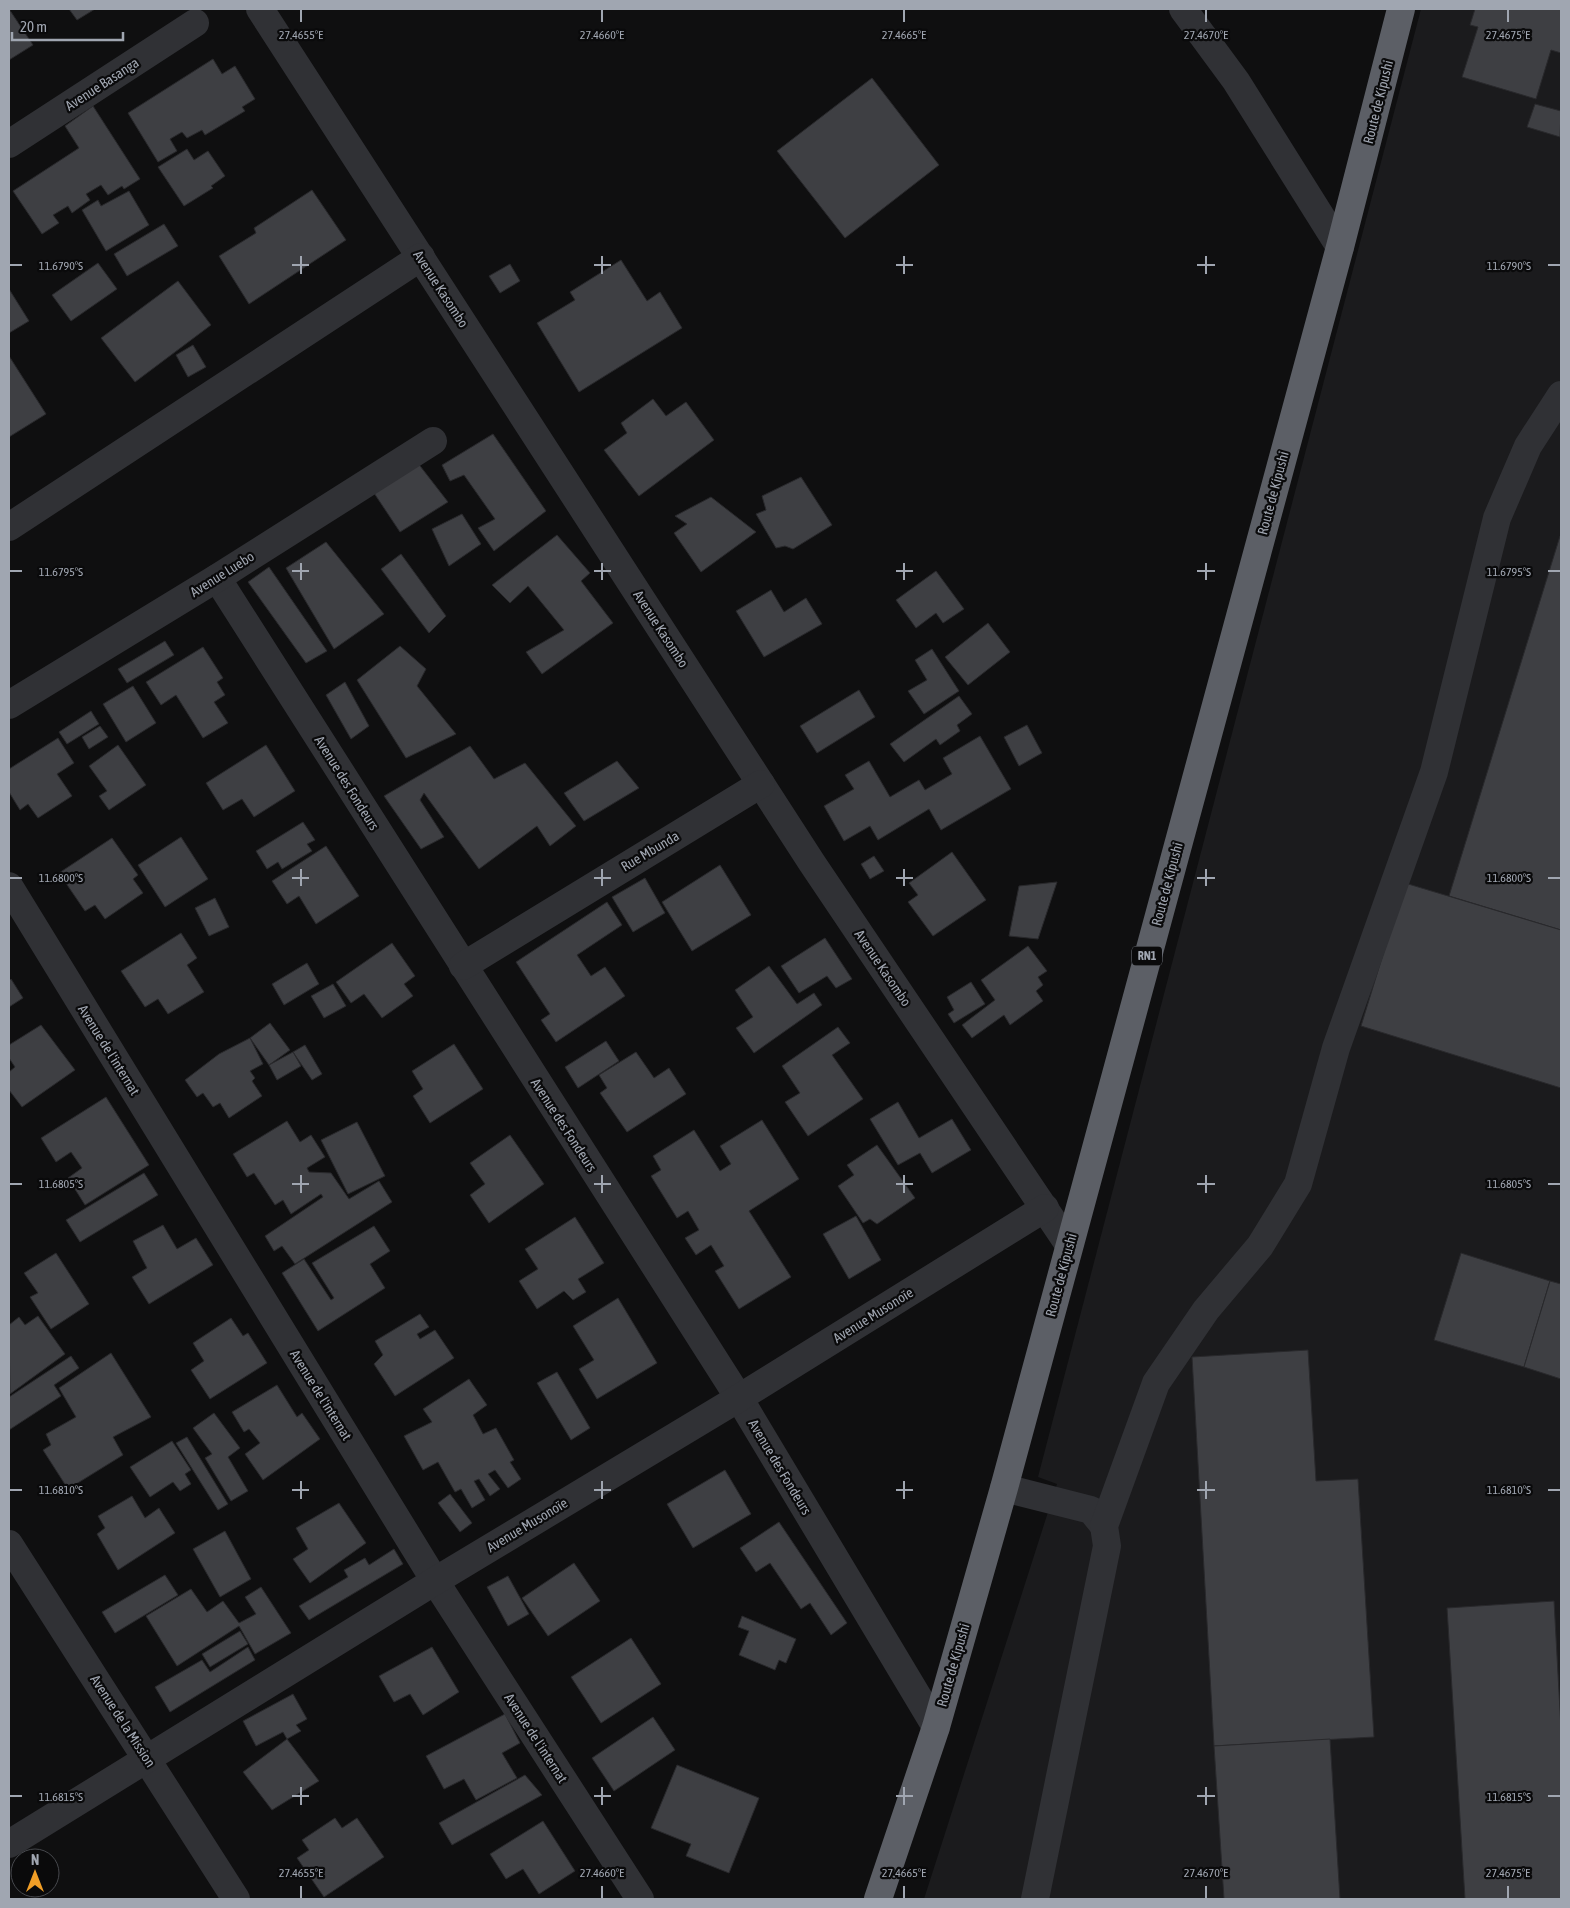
<svg xmlns="http://www.w3.org/2000/svg" width="1570" height="1908" font-family="'Asap Condensed',sans-serif">
<rect width="100%" height="100%" fill="#0f0f10"/>
<polygon fill="#1b1b1d" points="1421,9 1561,9 1561,1899 924,1899 1057,1484 1038,1477"/>
<g fill="#3e3f43" stroke="#29292c">
<polygon points="9,9 33,45 9,60"/>
<polygon points="69,9 95,9 77,20"/>
<polygon points="1475,9 1561,9 1561,53 1551,50 1536,99 1462,77 1478,27 1470,25"/>
<polygon points="213,59 222,74 235,66 255,99 242,107 245,111 205,135 202,130 187,138 182,132 170,139 177,151 158,162 128,113"/>
<polygon points="872,78 939,165 845,238 777,151"/>
<polygon points="1535,104 1561,111 1560,137 1527,127"/>
<polygon points="93,106 140,179 124,189 122,186 108,195 101,185 86,194 90,200 72,213 68,206 53,215 59,223 42,234 13,191 79,148 65,126"/>
<polygon points="187,149 194,160 208,151 225,176 211,186 213,188 184,206 158,167"/>
<polygon points="312,190 346,240 249,304 219,256 256,233 254,228"/>
<polygon points="129,191 149,225 106,251 82,210 98,200 101,206"/>
<polygon points="164,224 178,246 127,276 114,254"/>
<polygon points="621,260 647,301 660,292 682,328 579,392 537,323 575,300 570,292"/>
<polygon points="98,263 117,289 71,321 52,295"/>
<polygon points="510,264 520,281 500,293 489,276"/>
<polygon points="178,281 211,325 135,382 101,338"/>
<polygon points="9,289 29,321 9,333"/>
<polygon points="193,345 206,367 188,377 176,355"/>
<polygon points="9,356 46,414 9,437"/>
<polygon points="653,399 666,416 686,402 714,440 639,496 604,450 627,433 621,423"/>
<polygon points="493,434 546,511 494,551 478,528 495,519 464,475 450,481 442,465"/>
<polygon points="417,462 448,502 400,532 374,493"/>
<polygon points="801,477 832,525 793,549 785,546 776,548 756,514 766,510 762,496"/>
<polygon points="711,497 756,532 701,572 674,533 687,524 675,516"/>
<polygon points="462,514 481,544 449,566 432,529"/>
<polygon points="557,535 590,573 581,581 613,623 542,674 526,652 564,630 528,586 510,603 492,585"/>
<polygon points="1560,536 1561,536 1561,930 1449,896"/>
<polygon points="326,542 384,614 334,649 286,568"/>
<polygon points="401,554 446,616 429,633 381,569"/>
<polygon points="269,567 327,651 306,663 248,582"/>
<polygon points="936,571 964,609 943,623 936,613 916,628 896,600"/>
<polygon points="771,590 784,612 806,598 822,624 764,657 736,611"/>
<polygon points="988,623 1010,652 968,685 945,657"/>
<polygon points="165,641 174,655 127,683 118,669"/>
<polygon points="400,646 426,669 417,686 456,734 406,758 357,680"/>
<polygon points="203,647 223,678 217,682 225,695 214,702 228,723 203,738 176,695 161,705 146,682"/>
<polygon points="932,649 959,691 924,714 908,691 927,680 915,660"/>
<polygon points="345,682 369,726 351,739 326,695"/>
<polygon points="133,686 156,723 126,742 103,704"/>
<polygon points="859,690 875,717 817,753 800,726"/>
<polygon points="959,696 972,714 957,725 960,731 940,745 936,739 904,762 890,744"/>
<polygon points="91,711 99,724 67,744 59,732"/>
<polygon points="1027,725 1042,753 1019,766 1004,737"/>
<polygon points="100,726 108,737 89,749 82,737"/>
<polygon points="980,736 1011,789 941,830 929,809 878,840 870,826 844,841 824,806 854,789 845,775 869,761 890,797 919,780 925,790 952,774 943,758"/>
<polygon points="58,738 74,763 57,774 72,796 38,818 28,804 20,810 9,792 9,769"/>
<polygon points="118,745 146,785 109,810 99,796 107,791 89,766"/>
<polygon points="266,745 295,791 254,817 242,799 223,810 206,783"/>
<polygon points="470,746 494,779 525,763 576,826 550,846 537,826 479,869 424,793 420,800 444,837 421,849 384,796"/>
<polygon points="617,761 639,788 584,821 564,793"/>
<polygon points="303,822 315,840 307,844 312,851 282,869 278,862 267,869 256,851"/>
<polygon points="181,837 208,879 165,907 138,865"/>
<polygon points="112,838 138,875 133,879 143,893 105,919 95,905 85,911 59,873"/>
<polygon points="326,846 359,896 316,924 299,896 287,904 272,881"/>
<polygon points="952,852 986,900 933,936 908,902 918,895 909,883"/>
<polygon points="874,856 884,871 870,879 861,864"/>
<polygon points="720,865 751,915 692,951 662,902"/>
<polygon points="645,878 665,913 633,932 612,897"/>
<polygon points="1057,882 1038,939 1009,936 1019,886"/>
<polygon points="1405,883 1561,930 1561,1088 1361,1026"/>
<polygon points="215,898 229,927 209,936 195,908"/>
<polygon points="607,902 622,925 577,955 591,976 605,967 625,996 556,1042 541,1020 550,1014 516,962"/>
<polygon points="181,933 197,958 187,965 204,992 168,1014 158,999 145,1007 121,971"/>
<polygon points="825,938 852,979 836,988 827,976 799,993 781,966"/>
<polygon points="392,943 415,976 404,984 413,996 382,1018 364,994 351,1003 336,982"/>
<polygon points="1028,946 1047,971 1038,977 1043,985 1036,991 1043,1001 1010,1025 1004,1015 972,1038 962,1025 995,1000 981,980"/>
<polygon points="307,963 319,984 284,1005 272,984"/>
<polygon points="769,966 797,1004 814,993 822,1005 754,1053 736,1028 753,1017 735,990"/>
<polygon points="11,979 23,998 9,1007 9,981"/>
<polygon points="971,982 985,1004 954,1023 948,1014 954,1010 947,997"/>
<polygon points="333,984 346,1006 324,1018 311,996"/>
<polygon points="270,1023 290,1050 269,1065 250,1038"/>
<polygon points="41,1025 75,1070 22,1107 9,1090 9,1072 15,1067 9,1058 9,1045"/>
<polygon points="838,1027 850,1043 832,1055 863,1099 808,1136 785,1102 800,1093 782,1066"/>
<polygon points="250,1038 263,1064 250,1071 255,1078 252,1081 262,1096 229,1118 220,1103 213,1107 203,1093 197,1097 185,1080 219,1054"/>
<polygon points="606,1041 619,1061 578,1088 565,1067"/>
<polygon points="454,1044 483,1089 430,1123 413,1096 423,1089 412,1071"/>
<polygon points="305,1045 322,1074 312,1080 293,1052"/>
<polygon points="293,1052 301,1066 277,1080 269,1065"/>
<polygon points="636,1052 654,1078 669,1068 686,1094 627,1132 600,1093 607,1088 599,1075"/>
<polygon points="106,1097 149,1165 85,1205 68,1178 82,1168 71,1152 56,1162 41,1138"/>
<polygon points="898,1102 919,1138 952,1119 971,1150 932,1173 920,1153 898,1165 870,1119"/>
<polygon points="762,1120 799,1179 749,1211 791,1277 739,1309 715,1271 724,1266 711,1245 696,1255 685,1238 699,1230 688,1211 677,1218 651,1176 661,1170 653,1156 694,1130 720,1171 731,1164 720,1146"/>
<polygon points="287,1121 300,1142 311,1135 325,1157 307,1168 309,1172 331,1173 349,1199 379,1181 392,1202 295,1264 282,1246 274,1251 265,1236 323,1197 321,1194 291,1214 283,1200 275,1205 254,1173 247,1177 233,1154"/>
<polygon points="357,1122 385,1176 348,1194 321,1140"/>
<polygon points="510,1135 544,1184 489,1223 470,1195 485,1184 470,1163"/>
<polygon points="877,1145 915,1198 877,1224 870,1219 863,1223 838,1186 854,1175 847,1165"/>
<polygon points="144,1173 158,1195 80,1242 66,1220"/>
<polygon points="856,1216 881,1260 849,1279 823,1234"/>
<polygon points="575,1217 604,1263 578,1279 586,1292 573,1300 564,1291 537,1309 519,1281 538,1269 525,1249"/>
<polygon points="163,1225 177,1249 196,1238 213,1265 149,1304 132,1277 147,1268 133,1241"/>
<polygon points="374,1226 390,1251 370,1264 385,1288 318,1331 282,1273 304,1259 331,1300 334,1298 312,1263"/>
<polygon points="56,1253 89,1304 51,1329 30,1297 38,1293 24,1273"/>
<polygon points="1461,1253 1550,1281 1524,1367 1434,1340"/>
<polygon points="1550,1281 1561,1284 1561,1379 1524,1367"/>
<polygon points="618,1298 657,1363 597,1399 579,1369 594,1360 573,1326"/>
<polygon points="420,1314 429,1327 417,1334 420,1339 435,1330 454,1358 395,1396 374,1364 383,1355 375,1341"/>
<polygon points="38,1316 65,1354 10,1394 9,1325 19,1317 25,1325"/>
<polygon points="231,1318 243,1336 248,1333 267,1363 210,1399 191,1370 204,1361 193,1343"/>
<polygon points="1308,1350 1316,1481 1358,1479 1374,1737 1214,1746 1192,1357"/>
<polygon points="111,1353 151,1417 113,1437 123,1455 68,1489 43,1450 51,1445 46,1434 76,1417 59,1388"/>
<polygon points="71,1356 79,1368 54,1385 61,1396 9,1430 9,1397"/>
<polygon points="557,1372 590,1428 571,1440 537,1383"/>
<polygon points="469,1379 487,1405 473,1415 483,1434 496,1428 514,1460 510,1462 521,1479 508,1488 495,1470 488,1474 500,1489 490,1496 479,1479 474,1481 485,1500 472,1508 461,1489 455,1492 438,1462 423,1470 404,1436 432,1422 423,1409"/>
<polygon points="277,1385 297,1417 302,1413 320,1439 263,1480 245,1454 260,1443 249,1429 244,1432 232,1412"/>
<polygon points="214,1413 240,1448 228,1457 248,1491 231,1501 205,1458 212,1454 193,1428"/>
<polygon points="187,1437 228,1504 218,1510 176,1443"/>
<polygon points="172,1441 191,1470 185,1474 191,1484 180,1491 173,1482 150,1497 130,1467"/>
<polygon points="725,1470 751,1514 693,1548 667,1504"/>
<polygon points="450,1494 472,1523 460,1532 438,1503"/>
<polygon points="132,1496 145,1518 159,1508 175,1533 118,1570 97,1534 105,1528 98,1516"/>
<polygon points="339,1503 366,1543 310,1583 293,1559 308,1549 296,1528"/>
<polygon points="779,1522 847,1623 831,1635 810,1603 801,1609 770,1563 756,1572 740,1548"/>
<polygon points="225,1531 251,1579 220,1597 193,1549"/>
<polygon points="394,1549 403,1564 309,1620 299,1606 348,1577 344,1570 365,1558 369,1565"/>
<polygon points="574,1563 600,1601 548,1636 522,1598"/>
<polygon points="165,1575 178,1595 115,1633 102,1612"/>
<polygon points="508,1576 529,1614 508,1626 487,1587"/>
<polygon points="261,1587 291,1633 255,1654 239,1626 177,1666 146,1616 191,1589 207,1612 223,1601 239,1623 256,1614 245,1597"/>
<polygon points="1554,1601 1561,1729 1561,1899 1465,1899 1447,1608"/>
<polygon points="742,1616 796,1639 786,1663 779,1660 775,1670 739,1655 749,1631 738,1627"/>
<polygon points="240,1631 248,1644 210,1667 202,1654"/>
<polygon points="631,1638 661,1684 601,1723 571,1677"/>
<polygon points="248,1647 255,1660 170,1712 155,1687 202,1660 210,1672"/>
<polygon points="432,1647 459,1692 423,1715 410,1694 394,1702 379,1676"/>
<polygon points="293,1694 307,1719 296,1725 301,1731 287,1739 283,1732 256,1746 243,1721"/>
<polygon points="505,1714 520,1743 502,1753 517,1778 476,1800 464,1779 444,1789 426,1756"/>
<polygon points="653,1717 675,1750 614,1791 592,1758"/>
<polygon points="287,1739 319,1781 272,1810 243,1772"/>
<polygon points="1330,1739 1340,1899 1224,1899 1214,1746"/>
<polygon points="677,1765 759,1798 729,1873 686,1856 691,1844 651,1828"/>
<polygon points="525,1775 542,1795 452,1845 439,1823"/>
<polygon points="335,1818 342,1828 357,1818 384,1857 324,1897 297,1858 309,1850 302,1840"/>
<polygon points="543,1821 575,1871 539,1894 523,1869 506,1879 490,1854"/>
</g>
<g fill="none" stroke-linecap="round" stroke-linejoin="round">
<g stroke="#303135" stroke-width="28">
<polyline points="260,9 812,863 1069,1245"/>
<polyline points="1183,9 1236,81 1340,247"/>
<polyline points="9,144 195,23"/>
<polyline points="9,527 421,257"/>
<polyline points="217,578 739,1398 936,1727"/>
<polyline points="9,705 217,578 433,441"/>
<polyline points="9,886 435,1581 640,1899"/>
<polyline points="463,966 761,784"/>
<polyline points="1004,1488 1091,1510 1104,1526"/>
<polyline points="9,1544 236,1899"/>
<polyline points="9,1844 435,1581 739,1398 1045,1208"/>
<polyline points="1035,1899 1107,1546 1104,1526 1156,1383 1206,1310 1260,1246 1298,1184 1336,1048 1434,772 1497,518 1528,446 1561,395"/>
</g>
<polyline stroke="#5c5f66" stroke-width="28" points="878,1899 936,1727 1004,1488 1340,247 1401,9"/>
</g>
<path fill="none" stroke="#a0a6b1" stroke-width="2" d="M301 10V22M602 10V22M904 10V22M1206 10V22M1508 10V22M301 256V274M602 256V274M904 256V274M1206 256V274M10 265H22M292 265H309M594 265H611M896 265H913M1197 265H1215M1548 265H1560M301 563V580M602 563V580M904 563V580M1206 563V580M10 571H22M292 571H309M594 571H611M896 571H913M1197 571H1215M1548 571H1560M301 869V886M602 869V886M904 869V886M1206 869V886M10 878H22M292 878H309M594 878H611M896 878H913M1197 878H1215M1548 878H1560M301 1175V1193M602 1175V1193M904 1175V1193M1206 1175V1193M10 1184H22M292 1184H309M594 1184H611M896 1184H913M1197 1184H1215M1548 1184H1560M301 1481V1499M602 1481V1499M904 1481V1499M1206 1481V1499M10 1490H22M292 1490H309M594 1490H611M896 1490H913M1197 1490H1215M1548 1490H1560M301 1787V1805M602 1787V1805M904 1787V1805M1206 1787V1805M10 1796H22M292 1796H309M594 1796H611M896 1796H913M1197 1796H1215M1548 1796H1560M301 1886V1898M602 1886V1898M904 1886V1898M1206 1886V1898M1508 1886V1898"/>
<g text-anchor="middle" dominant-baseline="central" stroke-width="4.5" stroke-linejoin="round" paint-order="stroke">
<rect fill="#0a0a0b" stroke="#73777f" stroke-width="1" x="1132" y="946.5" width="30" height="19" rx="4"/>
<g font-size="12" font-weight="bold" fill="#a0a6b1">
<text x="1147" y="956">RN1</text>
</g>
<g font-size="14" fill="#a0a6b1" stroke="#0a0a0b">
<text transform="translate(102 84) rotate(-33)">Avenue Basanga</text>
<text transform="translate(1378 102) rotate(-76)">Route de Kipushi</text>
<text transform="translate(441 289) rotate(57)">Avenue Kasombo</text>
<text transform="translate(1273 493) rotate(-75)">Route de Kipushi</text>
<text transform="translate(222 574) rotate(-32)">Avenue Luebo</text>
<text transform="translate(661 629) rotate(57)">Avenue Kasombo</text>
<text transform="translate(347 783) rotate(58)">Avenue des Fondeurs</text>
<text transform="translate(650 851) rotate(-31)">Rue Mbunda</text>
<text transform="translate(1167 884) rotate(-75)">Route de Kipushi</text>
<text transform="translate(883 968) rotate(56)">Avenue Kasombo</text>
<text transform="translate(109 1050) rotate(58)">Avenue de l'internat</text>
<text transform="translate(564 1125) rotate(57)">Avenue des Fondeurs</text>
<text transform="translate(1061 1275) rotate(-75)">Route de Kipushi</text>
<text transform="translate(873 1315) rotate(-32)">Avenue Musonoïe</text>
<text transform="translate(321 1395) rotate(58)">Avenue de l'internat</text>
<text transform="translate(780 1467) rotate(59)">Avenue des Fondeurs</text>
<text transform="translate(527 1525) rotate(-31)">Avenue Musonoïe</text>
<text transform="translate(953 1665) rotate(-74)">Route de Kipushi</text>
<text transform="translate(123 1721) rotate(57)">Avenue de la Mission</text>
<text transform="translate(536 1738) rotate(57)">Avenue de l'internat</text>
</g>
</g>
<g font-size="12" text-anchor="middle" fill="#a0a6b1" stroke="#0a0a0b" stroke-width="4.5" stroke-linejoin="round" paint-order="stroke">
<text x="301" y="39">27.4655°E</text>
<text x="602" y="39">27.4660°E</text>
<text x="904" y="39">27.4665°E</text>
<text x="1206" y="39">27.4670°E</text>
<text x="1508" y="39">27.4675°E</text>
<text x="61" y="270">11.6790°S</text>
<text x="1509" y="270">11.6790°S</text>
<text x="61" y="576">11.6795°S</text>
<text x="1509" y="576">11.6795°S</text>
<text x="61" y="882">11.6800°S</text>
<text x="1509" y="882">11.6800°S</text>
<text x="61" y="1188">11.6805°S</text>
<text x="1509" y="1188">11.6805°S</text>
<text x="61" y="1494">11.6810°S</text>
<text x="1509" y="1494">11.6810°S</text>
<text x="61" y="1801">11.6815°S</text>
<text x="1509" y="1801">11.6815°S</text>
<text x="301" y="1877">27.4655°E</text>
<text x="602" y="1877">27.4660°E</text>
<text x="904" y="1877">27.4665°E</text>
<text x="1206" y="1877">27.4670°E</text>
<text x="1508" y="1877">27.4675°E</text>
</g>
<rect width="1570" height="1908" fill="none" stroke="#a0a6b1" stroke-width="20"/>
<g transform="translate(35 1873)"><circle r="24" fill="#0a0a0b" stroke="#46484d"/>
<path d="M0-4L9 19L0 12L-9 19Z" fill="#f09e27"/>
<text y="-8" font-size="14" font-weight="bold" text-anchor="middle" fill="#a0a6b1">N</text>
</g>
<path d="M12 32v8h111v-8" fill="none" stroke="#a0a6b1" stroke-width="2.5"/>
<text x="20" y="32" font-size="15" fill="#a0a6b1" stroke="#0a0a0b" stroke-width="4" paint-order="stroke">20 m</text>
</svg>
